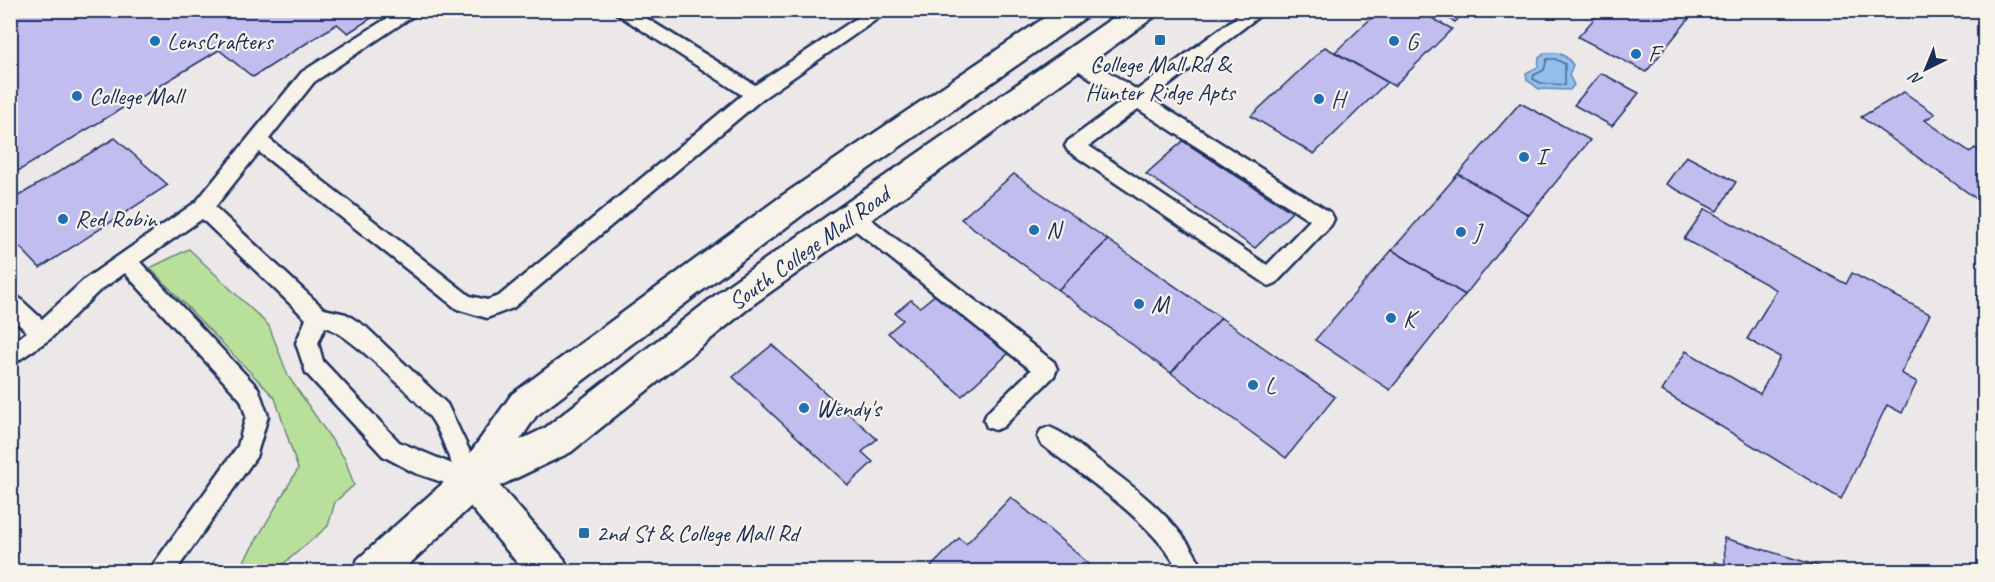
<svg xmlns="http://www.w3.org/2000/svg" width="1995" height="582" font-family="Caveat,sans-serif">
<rect width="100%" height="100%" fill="#ece8e9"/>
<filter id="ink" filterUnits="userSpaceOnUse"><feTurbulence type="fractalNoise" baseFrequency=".0167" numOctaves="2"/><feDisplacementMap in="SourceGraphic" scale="12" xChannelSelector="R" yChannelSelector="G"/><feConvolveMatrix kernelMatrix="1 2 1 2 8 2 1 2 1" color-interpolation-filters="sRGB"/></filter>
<g filter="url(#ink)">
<polygon fill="#b9e09b" stroke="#6a887c" stroke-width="1.5" points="189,249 269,326 288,376 345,459 354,485 335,502 328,526 275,571 238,571 298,469 275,398 150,268"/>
<path fill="#91bfeb" stroke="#6285b3" stroke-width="1.5" d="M1545 53C1557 51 1567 55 1573 65L1569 75 1574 85 1570 90 1539 89 1527 80 1526 73 1538 67 1539 58Z"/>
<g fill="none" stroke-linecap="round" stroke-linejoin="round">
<polygon stroke="#4a6996" stroke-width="1.5" points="1547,59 1555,59 1565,64 1565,85 1541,83 1533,79 1534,75 1544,70"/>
</g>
<g fill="#c1bdef" stroke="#1b2f5e" stroke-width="1.5">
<polygon points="10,10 384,10 348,33 337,24 253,77 219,50 10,176"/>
<polygon points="1380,10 1417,10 1452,29 1394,86 1335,52"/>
<polygon points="1434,10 1467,10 1455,22"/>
<polygon points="1602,10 1696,10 1646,72 1578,37"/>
<polygon points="1325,47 1387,82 1314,154 1251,116"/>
<polygon points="1601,73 1639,93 1612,126 1574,105"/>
<polygon points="1904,92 1935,114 1925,120 1970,152 1975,148 1984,155 1984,204 1861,117"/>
<polygon points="1520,103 1590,140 1529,215 1458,174"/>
<polygon points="115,138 168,185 40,268 10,237 10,201"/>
<polygon points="1183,141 1292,212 1255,248 1146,174"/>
<polygon points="1686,156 1736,182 1717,211 1666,184"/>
<polygon points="1014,174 1108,240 1058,290 961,219"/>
<polygon points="1458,174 1529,215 1465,295 1392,250"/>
<polygon points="1705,209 1846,284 1852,273 1930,314 1901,373 1917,382 1902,413 1887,405 1841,499 1662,391 1686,351 1760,394 1780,357 1747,339 1777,290 1684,239"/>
<polygon points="1108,240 1221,318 1171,373 1058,290"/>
<polygon points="1392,250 1465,295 1390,390 1315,340"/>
<polygon points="937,293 1011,351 962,396 888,333 903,320 895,313 911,300 920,307"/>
<polygon points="1221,318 1335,397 1286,458 1171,373"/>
<polygon points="772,345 877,439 862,452 873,462 848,485 733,377"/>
<polygon points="1011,497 1095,569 1092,572 926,572 959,538 966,544"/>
<polygon points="1724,538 1819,566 1820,572 1714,572 1714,562 1725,565"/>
</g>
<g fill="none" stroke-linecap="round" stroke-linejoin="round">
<defs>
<g id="service">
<path d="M400 10H422L314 82 269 139 470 296 487 300 499 296 742 95 611 10H633L755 85 869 10H890L762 99 513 308 487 318 457 309 259 152 215 207 324 309 346 314 366 327 447 404 484 481 480 489 472 492 415 473 383 456 306 373 296 343 306 319 202 219 140 262 258 388 268 416 256 457 175 572H148L238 446 246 416 241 400 125 273 99 291 50 339 10 366V344L27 332 10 316V293L17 296 42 319 85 279 196 202 302 72ZM325 327C345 330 415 398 430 417 440 430 445 449 452 464L399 442 323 361 318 343Z"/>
<path d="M1246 10H1267L1151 99 1331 213 1334 219 1331 225 1276 283 1269 286 1068 151 1065 146 1068 141 1124 100 1070 65 1067 60 1070 55H1082L1137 90ZM1138 109 1310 220 1267 265 1089 146Z"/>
<polygon points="852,208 859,210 1054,362 1057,369 1054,376 1003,427 995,430 987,427 984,420 987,413 1031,370 845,222 842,216 845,210"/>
<path d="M1049 427C1065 433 1078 445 1091 455 1135 488 1182 521 1204 572H1179C1159 526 1081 475 1041 444L1038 437 1041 430Z"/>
</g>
<polygon id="tertiary" points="472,464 485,469 564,559 569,572 525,572 459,493 454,481 459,469"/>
<polygon id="secondary" points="1056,10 1089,10 1086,17 805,213 536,416 520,440 545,428 731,283 1124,10 1157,10 1154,17 755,303 571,452 485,493 401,572 353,572 358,559 459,469 512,394 783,195"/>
</defs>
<use href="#service" stroke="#1b2f5e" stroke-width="5"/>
<use href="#tertiary" stroke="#1b2f5e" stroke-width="5"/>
<use href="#secondary" stroke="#1b2f5e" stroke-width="5"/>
<use href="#service" fill="#f7f3e8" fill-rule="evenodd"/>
<use href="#tertiary" fill="#f7f3e8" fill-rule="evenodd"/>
<use href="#secondary" fill="#f7f3e8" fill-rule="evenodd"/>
</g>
</g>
<g fill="#1f6fb2" stroke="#f7f3e8" stroke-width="2">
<rect x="1154" y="34" width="12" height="12" rx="3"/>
<circle cx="155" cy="41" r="6"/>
<circle cx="1394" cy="41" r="6"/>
<circle cx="1636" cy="54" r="6"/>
<circle cx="77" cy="96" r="6"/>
<circle cx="1319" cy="99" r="6"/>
<circle cx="1524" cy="157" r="6"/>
<circle cx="63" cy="219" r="6"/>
<circle cx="1034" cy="230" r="6"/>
<circle cx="1461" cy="232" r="6"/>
<circle cx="1139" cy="304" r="6"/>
<circle cx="1391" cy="318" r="6"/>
<circle cx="1253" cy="385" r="6"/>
<circle cx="804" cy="408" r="6"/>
<rect x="578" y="527" width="12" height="12" rx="3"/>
</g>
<g text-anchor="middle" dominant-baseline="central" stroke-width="4.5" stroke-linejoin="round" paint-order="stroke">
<g font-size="24" fill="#1b2f5e" stroke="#f7f3e8" text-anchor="start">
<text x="167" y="41">LensCrafters</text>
<text x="1406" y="41">G</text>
<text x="1648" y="54">F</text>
<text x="1160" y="64" text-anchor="middle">College Mall Rd &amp;<tspan x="1160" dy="28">Hunter Ridge Apts</tspan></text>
<text x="89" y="96">College Mall</text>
<text x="1331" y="99">H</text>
<text x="1536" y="157">I</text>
<text x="75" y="219">Red Robin</text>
<text x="1046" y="230">N</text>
<text x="1473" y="232">J</text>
<text x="1151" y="304">M</text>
<text x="1403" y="318">K</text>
<text x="1265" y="385">L</text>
<text x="816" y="408">Wendy's</text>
<text x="596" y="533">2nd St &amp; College Mall Rd</text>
</g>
<g font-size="24" fill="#1b2f5e" stroke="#f7f3e8">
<text transform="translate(809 248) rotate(-36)">South College Mall Road</text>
</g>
</g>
<rect width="1995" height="582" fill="none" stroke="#f7f3e8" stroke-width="36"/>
<rect x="18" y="18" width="1959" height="546" fill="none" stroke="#1b2f5e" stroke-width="2" filter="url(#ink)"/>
<g transform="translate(1926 69) rotate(223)" stroke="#f7f3e8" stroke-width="4.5" paint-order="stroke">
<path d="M0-4.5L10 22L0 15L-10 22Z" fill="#1b2f5e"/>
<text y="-9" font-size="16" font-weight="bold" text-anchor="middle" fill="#1b2f5e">N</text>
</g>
</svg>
